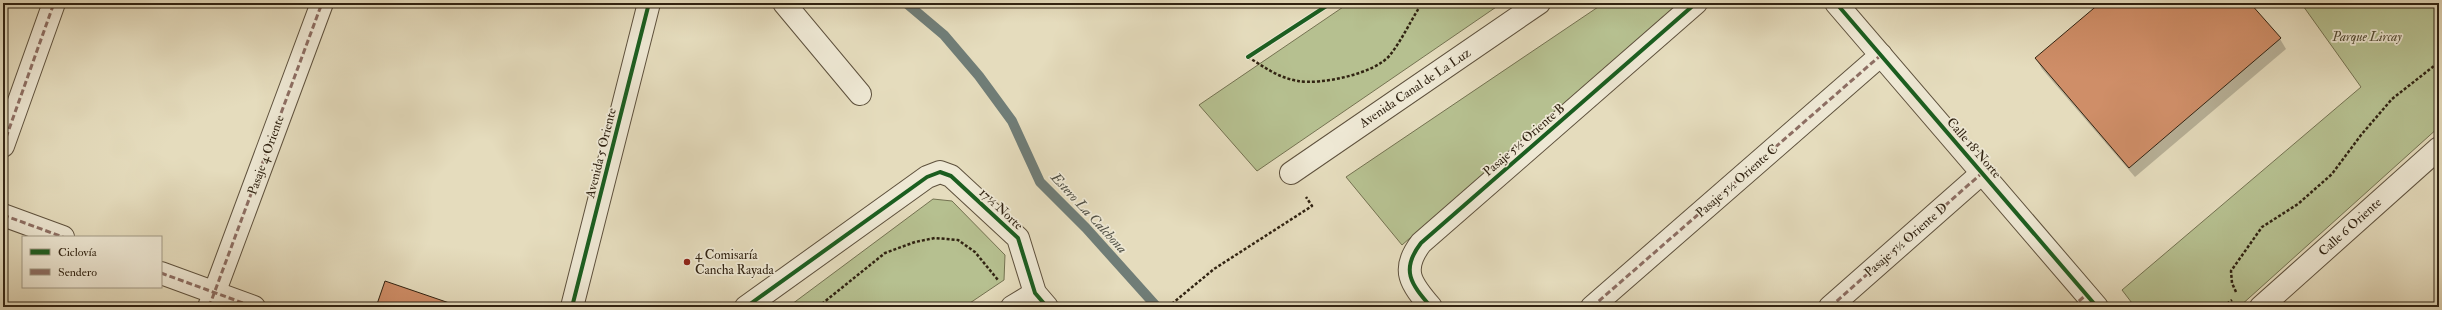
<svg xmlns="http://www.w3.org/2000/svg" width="2442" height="310" font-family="'IM FELL Double Pica',serif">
<rect width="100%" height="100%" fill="#e5dcbd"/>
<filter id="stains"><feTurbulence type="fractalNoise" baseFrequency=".005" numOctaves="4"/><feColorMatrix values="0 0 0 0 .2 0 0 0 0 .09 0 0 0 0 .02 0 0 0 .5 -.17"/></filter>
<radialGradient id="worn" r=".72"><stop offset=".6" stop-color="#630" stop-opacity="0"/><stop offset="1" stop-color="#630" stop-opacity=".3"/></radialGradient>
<g fill="#b6c090" stroke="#747251">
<polygon points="1349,3 1502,3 1257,171 1199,105"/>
<polygon points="1604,3 1679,3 1402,245 1346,177"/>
<polygon points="2301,3 2439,3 2439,127 2239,307 2135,307 2122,290 2361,87"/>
<polygon points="933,199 952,201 1005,255 1004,280 964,307 788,307"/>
</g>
<polygon fill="#0003" points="2102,3 2249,3 2280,39 2286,49 2135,177 2042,69 2036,59"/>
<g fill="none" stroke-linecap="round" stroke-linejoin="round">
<polyline stroke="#707d77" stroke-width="10" points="906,3 944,35 979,76 1012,121 1040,182 1086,228 1157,307"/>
</g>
<g fill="#cf8e68" stroke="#312312">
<polygon points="2100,3 2250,3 2281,38 2129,168 2035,58"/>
<polygon points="385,281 461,307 376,307"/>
</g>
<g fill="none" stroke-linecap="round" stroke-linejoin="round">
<defs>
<g id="minor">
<polyline points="784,3 860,94"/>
<polyline points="1836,3 2097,307"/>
<polyline points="3,146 54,3"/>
<polyline points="1291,173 1539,3"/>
<polyline points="3,215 63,237"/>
<polyline points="161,273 254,307"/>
<polyline points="209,307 322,3"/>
<polyline points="572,307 649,3"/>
<polyline points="746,307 927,177 940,172 951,176 1018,238 1035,293 1047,307"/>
<polyline points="1012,307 1035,293"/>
<path d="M1431 307C1411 284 1400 270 1421 243L1696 3"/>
<polyline points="1592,307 1881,55"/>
<polyline points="1830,307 1982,173"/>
<polyline points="2261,307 2439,148"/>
</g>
</defs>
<use href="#minor" stroke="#5e513d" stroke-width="24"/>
<g stroke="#312312" stroke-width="2.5" stroke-dasharray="3 2" stroke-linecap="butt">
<path d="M1248 57C1264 67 1279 78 1298 81 1320 85 1375 74 1390 55 1402 40 1411 20 1422 3"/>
<polyline points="2236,292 2232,283 2231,271 2262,227 2298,204 2332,174 2361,135 2392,99 2439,62"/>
<polyline points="818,307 885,253 915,242 935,238 958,240 975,252 998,280"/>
<polyline points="1168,307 1214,269 1312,206 1306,197"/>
<polyline points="2223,307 2232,300"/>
</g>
<use href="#minor" stroke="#eee8d4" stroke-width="22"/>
<g stroke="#8d6e63" stroke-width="3" stroke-dasharray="6 3" stroke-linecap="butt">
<polyline points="3,146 54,3"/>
<polyline points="3,215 63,237"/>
<polyline points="161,273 254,307"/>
<polyline points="209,307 322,3"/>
<polyline points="1592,307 1881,55"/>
<polyline points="1830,307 1982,173"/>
<polyline points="2072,307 2086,295"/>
</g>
<defs>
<g id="cycleway">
<polyline points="1836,3 2097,307"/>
<polyline points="1248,57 1331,3"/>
<polyline points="572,307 649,3"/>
<polyline points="746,307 927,177 940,172 951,176 1018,238 1035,293 1047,307"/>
<path d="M1431 307C1411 284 1400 270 1421 243L1696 3"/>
</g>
</defs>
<use href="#cycleway" stroke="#eee8d4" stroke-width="6"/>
<use href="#cycleway" stroke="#1b5e20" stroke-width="4"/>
</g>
<circle fill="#8f2418" stroke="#eee8d4" stroke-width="1.5" cx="687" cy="262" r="4"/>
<g text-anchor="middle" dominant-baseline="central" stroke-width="3.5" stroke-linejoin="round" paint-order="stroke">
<g font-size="13" font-style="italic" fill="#524a32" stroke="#eee8d4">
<text x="2367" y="37">Parque Lircay</text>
</g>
<g font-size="13" fill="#312312" stroke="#eee8d4">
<text transform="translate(1415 88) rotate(-34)">Avenida Canal de La Luz</text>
<text transform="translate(1524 140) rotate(-41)">Pasaje 5½ Oriente B</text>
<text transform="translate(1974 148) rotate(49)">Calle 18 Norte</text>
<text transform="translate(601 153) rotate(-76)">Avenida 5 Oriente</text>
<text transform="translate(266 155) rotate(-70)">Pasaje 4 Oriente</text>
<text transform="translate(1737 181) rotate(-41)">Pasaje 5½ Oriente C</text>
<text transform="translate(1001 209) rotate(43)">17½ Norte</text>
<text transform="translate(2350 227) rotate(-42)">Calle 6 Oriente</text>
<text transform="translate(1906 240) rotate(-41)">Pasaje 5½ Oriente D</text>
</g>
<g font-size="13" fill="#312312" stroke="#eee8d4" text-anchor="start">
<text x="695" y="255">4 Comisaría<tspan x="695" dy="15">Cancha Rayada</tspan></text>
</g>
<g font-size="14" font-style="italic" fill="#505045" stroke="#eee8d4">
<text transform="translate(1089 213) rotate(47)">Estero La Calchona</text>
</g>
</g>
<rect width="2442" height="310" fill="none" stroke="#e5dcbd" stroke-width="16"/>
<rect x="4" y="4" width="2434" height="302" fill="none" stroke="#312312" stroke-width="2"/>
<rect x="8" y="8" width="2426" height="294" fill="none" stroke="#312312"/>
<rect x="22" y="236" width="140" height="52" fill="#eee8d4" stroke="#a29986"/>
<rect x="30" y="249" width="20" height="6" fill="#1b5e20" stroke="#a29986"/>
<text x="58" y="256" font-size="12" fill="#312312">Ciclovía</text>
<rect x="30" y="269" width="20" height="6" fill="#8d6e63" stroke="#a29986"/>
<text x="58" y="276" font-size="12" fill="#312312">Sendero</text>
<rect width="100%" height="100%" filter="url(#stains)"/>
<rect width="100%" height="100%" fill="url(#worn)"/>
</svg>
